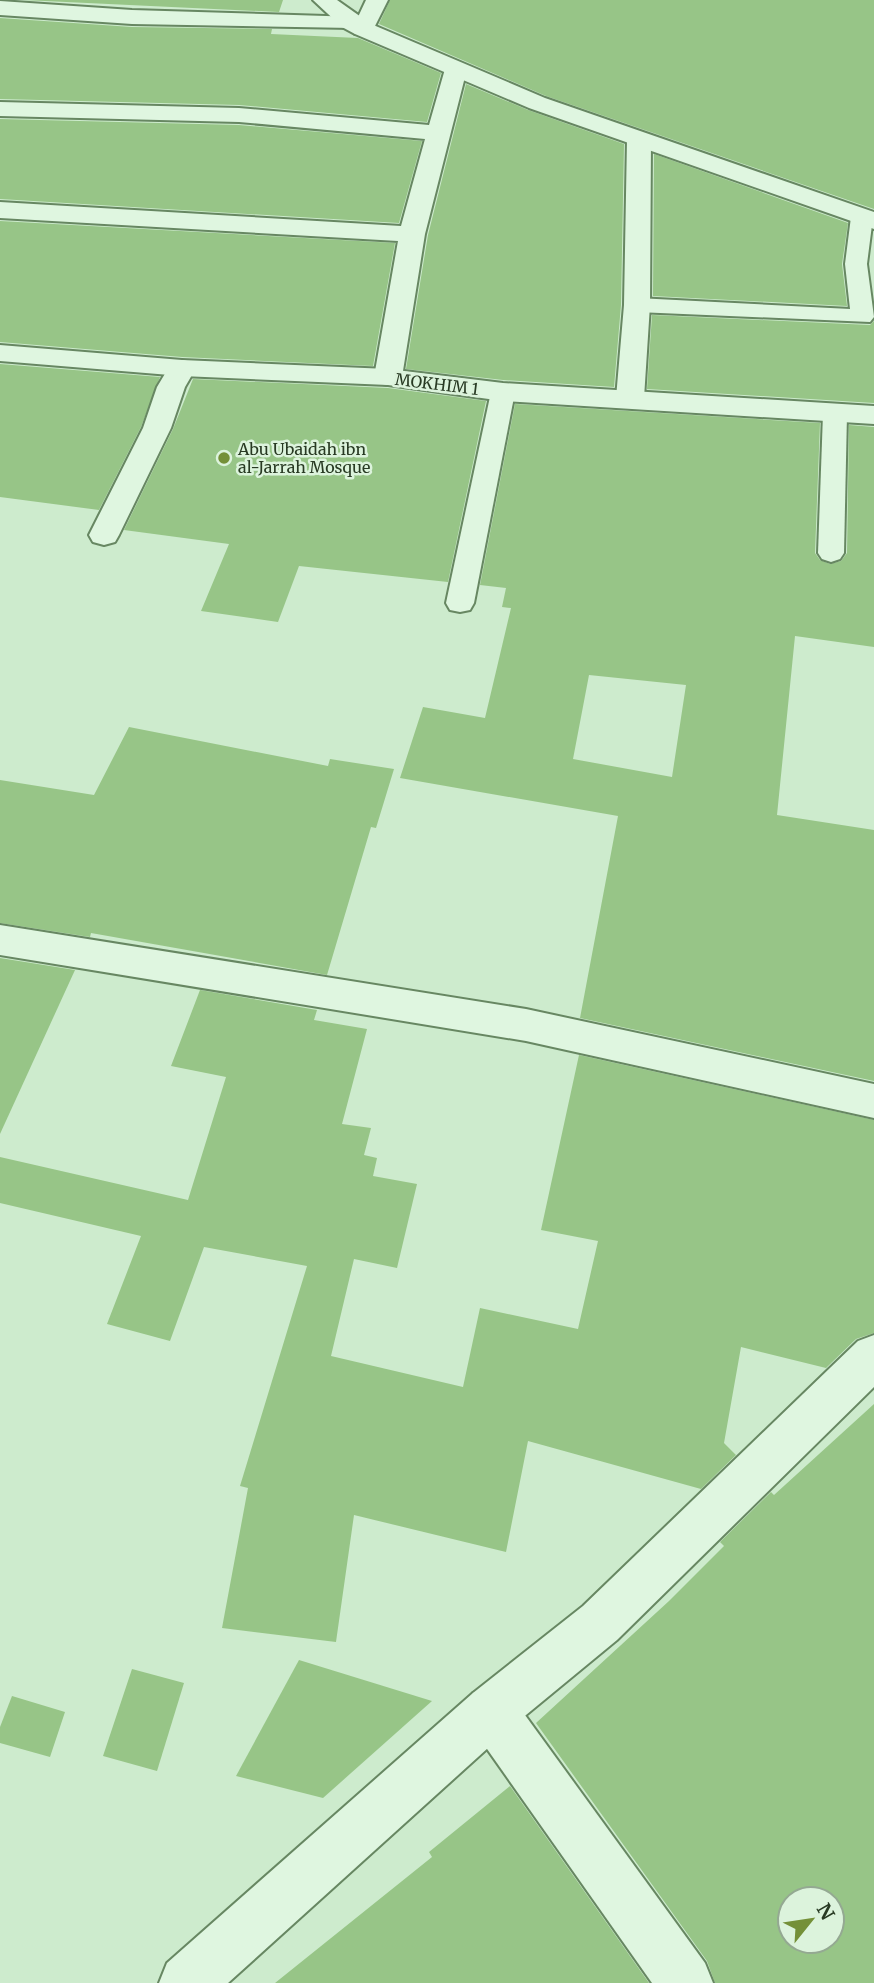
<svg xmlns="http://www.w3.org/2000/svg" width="874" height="1983" font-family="Merriweather,serif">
<rect width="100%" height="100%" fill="#cdebcd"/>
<g fill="#97c587" fill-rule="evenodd">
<polygon points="24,0 283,0 279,12"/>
<polygon points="390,0 874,0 874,209 546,96 379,24"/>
<polygon points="0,18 132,27 272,29 271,34 358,38 441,73 427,122 239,105 0,99"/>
<polygon points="466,84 528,110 624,144 621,305 614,387 503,380 406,369 428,235"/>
<polygon points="0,119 239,125 422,141 399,223 0,199"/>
<polygon points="654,154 848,223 842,264 847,306 653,296"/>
<polygon points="0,221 395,243 373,366 182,357 0,342"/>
<polygon points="652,315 870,325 874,321 874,403 647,389"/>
<polygon points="0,364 160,377 141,427 99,510 0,497"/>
<polygon points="193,379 388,388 486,401 448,582 299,566 278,622 201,611 229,544 124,530 173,429"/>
<path d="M515 404 820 423 815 553 820 560 830 564 841 561 847 553 849 425 874 427V647L795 636 777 815 874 830V1081L580 1018 618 816 400 778 423 707 485 718 511 608 502 607 506 588 480 585ZM589 675 686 685 672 777 573 759Z"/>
<polygon points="129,727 328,766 330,759 394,769 376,828 371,827 327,975 91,933 90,937 0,923 0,780 94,795"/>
<polygon points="0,958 75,970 0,1134"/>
<polygon points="200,990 317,1010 314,1020 367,1029 342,1124 371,1128 364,1155 377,1158 373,1176 417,1184 397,1268 354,1259 331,1356 463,1387 480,1308 578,1329 598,1241 541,1230 579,1055 874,1120 874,1333 856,1339 826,1368 741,1347 724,1443 736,1455 701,1489 528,1441 506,1552 354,1515 336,1642 222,1628 248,1488 240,1486 307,1266 204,1247 170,1341 107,1324 141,1236 0,1203 0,1157 188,1200 226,1077 171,1066"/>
<path d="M874 1404V1983H715L707 1961 536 1723 669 1601 724 1546 720 1542 771 1492 774 1495ZM790 1899H832V1941H790Z"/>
<polygon points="299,1660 432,1701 323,1798 236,1776"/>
<polygon points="132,1669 184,1683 157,1771 103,1756"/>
<polygon points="12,1696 65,1712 50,1757 0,1743 0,1727"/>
<polygon points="510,1786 649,1983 275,1983 432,1857 429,1852"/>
</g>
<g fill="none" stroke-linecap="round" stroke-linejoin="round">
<defs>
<g id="service">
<polygon points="862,210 873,217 867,264 874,317 870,322 637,312 629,310 625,305 629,300 637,298 850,309 845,264 851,217"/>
<polygon points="503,385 512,387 515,392 474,603 470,610 460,612 450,610 446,603 491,392 494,387"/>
<polygon points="835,406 844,409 847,414 844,553 840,559 831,562 822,559 818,553 823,414 826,409"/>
</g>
<polygon id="pedestrian" points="182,360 192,362 196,368 185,387 171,428 119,535 115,542 104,545 93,542 89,535 143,428 157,387 172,362"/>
<g id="minor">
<polygon points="366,0 388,0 371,34 355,34 352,28 132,24 0,15 0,1 132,10 358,17"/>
<polygon points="456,62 467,69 425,234 402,377 398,383 388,385 378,383 374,377 398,241 0,218 0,202 401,226 425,139 239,122 0,116 0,102 239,108 429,125 445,69"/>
<polygon points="639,133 648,135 651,140 650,305 644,398 640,404 630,407 620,404 616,398 624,305 627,140 630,135"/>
<polygon points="0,925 526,1009 874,1084 874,1118 526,1041 0,955"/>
<polygon points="491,1686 509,1693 705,1963 713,1983 652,1983 473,1729 466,1711 473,1693"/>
</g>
<g id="tertiary">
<polygon points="313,0 337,0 371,24 545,98 874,212 874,229 529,108 355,34 342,27"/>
<polygon points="0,345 182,360 388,369 503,383 874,406 874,424 503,401 388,385 182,376 0,361"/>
<polygon points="874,1335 874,1387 617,1640 509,1729 228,1983 159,1983 167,1963 473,1693 583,1606 858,1341"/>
</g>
</defs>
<use href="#service" stroke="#678762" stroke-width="4"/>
<use href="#pedestrian" stroke="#678762" stroke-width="4"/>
<use href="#minor" stroke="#678762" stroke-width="4"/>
<use href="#tertiary" stroke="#678762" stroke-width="4"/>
<use href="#service" fill="#dff6e0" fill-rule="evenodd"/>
<use href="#pedestrian" fill="#dff6e0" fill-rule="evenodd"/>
<use href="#minor" fill="#dff6e0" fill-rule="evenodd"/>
<use href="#tertiary" fill="#dff6e0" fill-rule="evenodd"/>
</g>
<circle fill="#749038" stroke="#dcf3dc" stroke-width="2.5" cx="224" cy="458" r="7"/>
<g text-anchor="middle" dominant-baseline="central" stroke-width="5" stroke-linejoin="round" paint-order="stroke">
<g font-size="16" fill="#283a23" stroke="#dcf3dc">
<text transform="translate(437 384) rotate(7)">MOKHIM 1</text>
</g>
<g font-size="16" fill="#283a23" stroke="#dcf3dc" text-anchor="start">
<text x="238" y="449">Abu Ubaidah ibn<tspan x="238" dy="18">al-Jarrah Mosque</tspan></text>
</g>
</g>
<g transform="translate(811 1920) rotate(60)"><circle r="33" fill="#dcf3dc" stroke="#94a992" stroke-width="2"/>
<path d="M0-5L12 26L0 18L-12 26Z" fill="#749038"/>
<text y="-10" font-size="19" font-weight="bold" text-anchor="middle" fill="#283a23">N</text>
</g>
</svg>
